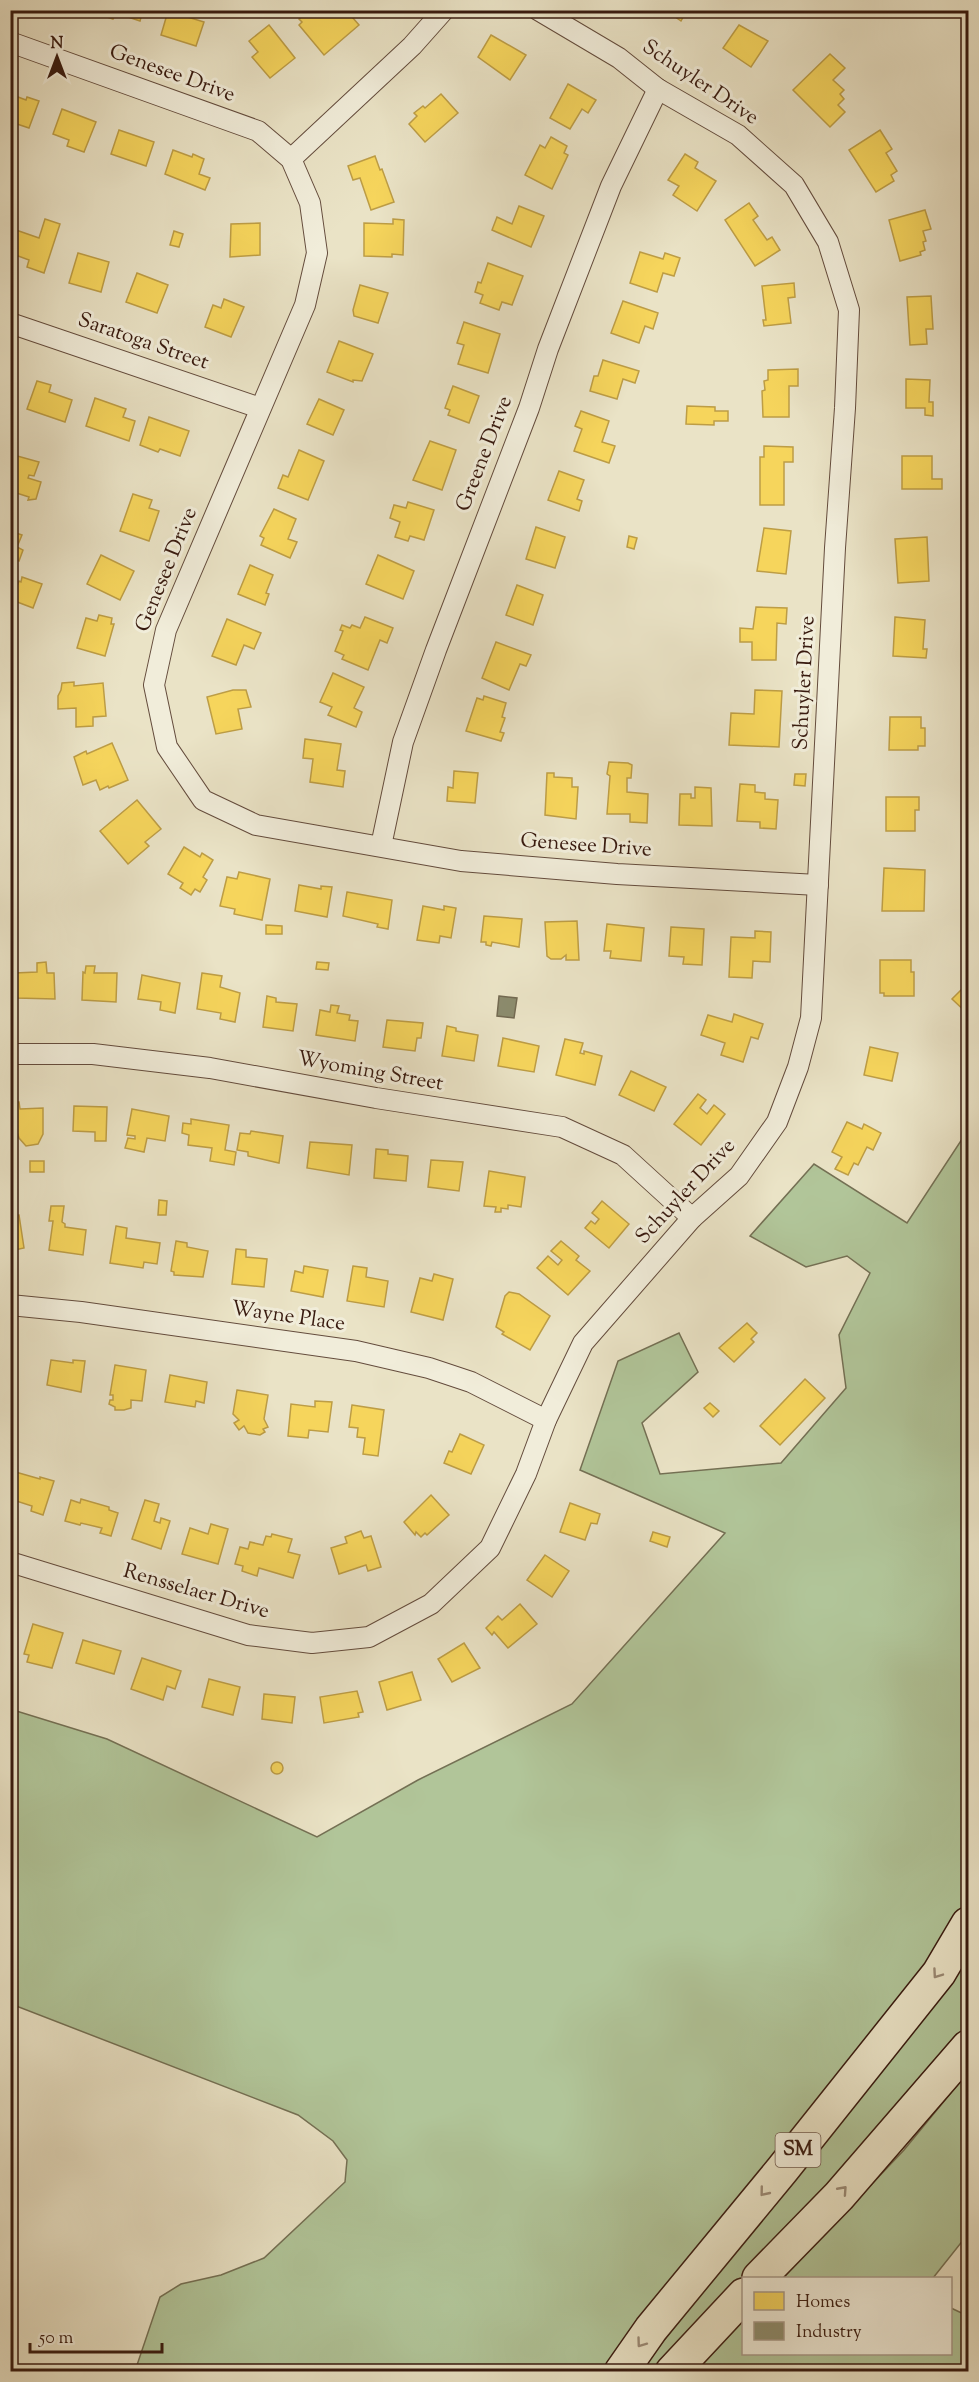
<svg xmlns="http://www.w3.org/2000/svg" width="979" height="2382" font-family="'Sorts Mill Goudy',serif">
<rect width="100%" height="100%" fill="#eae3c6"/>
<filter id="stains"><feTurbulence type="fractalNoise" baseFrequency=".00333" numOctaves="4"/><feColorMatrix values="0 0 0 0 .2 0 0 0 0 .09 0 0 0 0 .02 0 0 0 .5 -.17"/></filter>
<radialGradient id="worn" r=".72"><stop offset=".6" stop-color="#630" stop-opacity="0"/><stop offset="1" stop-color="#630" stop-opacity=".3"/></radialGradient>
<g fill="#b1c599" stroke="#747054" stroke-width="1.5">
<polygon points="968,1130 968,1904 910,1986 612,2371 135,2371 160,2297 181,2284 221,2275 264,2258 345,2182 347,2160 333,2141 298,2115 11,2004 10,1709 107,1739 317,1837 418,1780 572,1704 725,1533 580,1470 618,1361 679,1333 698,1372 642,1423 660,1474 781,1463 846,1388 839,1335 870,1273 847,1256 806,1267 750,1236 814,1164 907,1223"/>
<polygon points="968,1941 968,2029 876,2141 664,2371 640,2372"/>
<polygon points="968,2072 968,2234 933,2278 783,2278 904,2150"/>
<polygon points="951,2308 968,2316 968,2371 695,2372 743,2321 744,2354 950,2354"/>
</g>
<g fill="#f6d55c" stroke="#bd9d45" stroke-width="1.5">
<polygon points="99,10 143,10 140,21 116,13 113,19 98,14"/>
<polygon points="310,10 346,10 359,25 324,55 299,25 302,22 299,19"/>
<polygon points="665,10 687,10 681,21"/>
<polygon points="168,11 204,22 196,46 161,35"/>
<polygon points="269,25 295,58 270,78 252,57 258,52 249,41"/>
<polygon points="739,25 768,41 751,67 723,48"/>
<polygon points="491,35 526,55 510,80 478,57"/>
<polygon points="830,54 845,68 833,80 844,90 840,94 844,99 838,105 845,112 830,127 793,90"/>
<polygon points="568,84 596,100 588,113 582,109 570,129 550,118"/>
<polygon points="10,94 26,100 27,97 39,101 29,128 17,124 14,133 10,132"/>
<polygon points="441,94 458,113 425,142 409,124 417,116 414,113 423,106 425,108"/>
<polygon points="62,109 96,122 84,152 67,146 69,140 53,134"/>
<polygon points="119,130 154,142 146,166 111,154"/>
<polygon points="880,130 892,149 886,153 897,171 891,175 894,181 876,192 849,150"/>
<polygon points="551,137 567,146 564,153 568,155 552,189 525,175 540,145 545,148"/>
<polygon points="173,150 192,157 193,154 204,159 199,174 210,178 205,190 165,174"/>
<polygon points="685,154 698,162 695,168 716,181 697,211 673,195 679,186 668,180"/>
<polygon points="375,156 380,170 382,169 394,202 371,210 360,178 353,180 348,166"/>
<polygon points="749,203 758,216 753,220 767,240 772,237 780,250 755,266 725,220"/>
<polygon points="519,206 544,216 531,247 492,230 497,217 512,224"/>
<polygon points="925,210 931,229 923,231 926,241 923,242 925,250 920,252 921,255 900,261 889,220"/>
<polygon points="45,219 60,224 44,273 27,267 29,260 10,253 10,247 16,230 39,238"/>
<polygon points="393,219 404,220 403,255 392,254 392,257 364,256 364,223 393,224"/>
<polygon points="260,223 260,255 230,257 231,224"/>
<polygon points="174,231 183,234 179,247 170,245"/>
<polygon points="640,252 663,259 665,253 680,258 674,276 663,273 657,292 630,283"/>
<polygon points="78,253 109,262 101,292 69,283"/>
<polygon points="488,263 523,276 512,305 502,302 499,310 480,303 483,295 475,292 478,282 481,283"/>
<polygon points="137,273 168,285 157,313 126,302"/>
<polygon points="794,283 795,297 788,298 791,323 764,326 763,320 766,320 762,286"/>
<polygon points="360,285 388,293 378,323 354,316 353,310"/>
<polygon points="931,296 933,329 926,329 927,344 910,345 907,297"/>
<polygon points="224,299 244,307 231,337 205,327 213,305 221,308"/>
<polygon points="623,301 658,313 653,329 645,326 639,343 611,333"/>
<polygon points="464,322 500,334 488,373 458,364 464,345 457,343"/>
<polygon points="339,341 373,354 362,381 353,380 353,382 327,372"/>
<polygon points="603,360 639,371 635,383 623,379 617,399 590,391 594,376 598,376"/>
<polygon points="798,369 798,386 789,386 789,417 763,417 762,391 765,390 764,381 768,380 768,370"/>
<polygon points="906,379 930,380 929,402 933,402 933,416 925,415 925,408 906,408"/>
<polygon points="37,381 51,385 49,392 72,400 65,422 27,409"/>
<polygon points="453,386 479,396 469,423 448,415 450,410 445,408"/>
<polygon points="95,398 126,409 123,417 135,421 129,441 86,426"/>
<polygon points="319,399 344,410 333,435 307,424"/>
<polygon points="687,406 715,407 715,411 728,411 728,421 714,421 714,425 686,424"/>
<polygon points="581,411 609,421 602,442 615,446 609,463 574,451 582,429 575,426"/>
<polygon points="149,417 189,431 180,456 160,449 158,452 140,445"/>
<polygon points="430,441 456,450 442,490 413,480"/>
<polygon points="764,446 793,447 793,462 784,462 784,505 760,505 760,457 764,457"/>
<polygon points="299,450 324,461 308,500 278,488 283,475 288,477"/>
<polygon points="10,454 39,462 34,476 29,475 28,478 41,482 36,499 28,500 29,497 10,491"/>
<polygon points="902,456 932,456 932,479 942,479 942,489 902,489"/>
<polygon points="559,471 584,480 577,499 582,501 579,511 548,500"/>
<polygon points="133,494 152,500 149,508 159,511 149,541 120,531"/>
<polygon points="408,502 434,510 424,540 410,536 408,541 395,537 400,522 390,518 394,505 406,508"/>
<polygon points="274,509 296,519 288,539 297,542 290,558 261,545 264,538 260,536"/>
<polygon points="536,527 565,537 555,568 526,559"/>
<polygon points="764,528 791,531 786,574 757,571"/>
<polygon points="10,531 22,535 17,547 23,550 19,561 10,557"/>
<polygon points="629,536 637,538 634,549 627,547"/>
<polygon points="927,537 929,581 898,583 895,539"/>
<polygon points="101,555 134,571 120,600 87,584"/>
<polygon points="378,555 414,571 403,599 366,584"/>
<polygon points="250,565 273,575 266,593 269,594 265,605 238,594"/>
<polygon points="22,577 42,584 33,608 12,600 19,581 21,582"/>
<polygon points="517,585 543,595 533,625 506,615"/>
<polygon points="756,607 787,608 786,624 777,623 776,660 752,660 752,642 740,642 740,628 753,629"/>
<polygon points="99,615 112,618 111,624 114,624 105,656 77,648 86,618 97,621"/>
<polygon points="365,617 393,628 387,643 380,640 368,670 342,659 344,655 335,651 343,631 340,630 342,625 350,628 352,625 360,628"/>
<polygon points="895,617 925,620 923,649 927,649 926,658 893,656"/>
<polygon points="227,619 261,633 254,649 244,645 236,665 212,656"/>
<polygon points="496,642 531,655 526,666 520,664 509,690 482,678"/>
<polygon points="333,673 364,687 354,708 362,712 356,727 328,715 332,707 320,702"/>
<polygon points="74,682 74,686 103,683 106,716 93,717 93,726 76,727 76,708 58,709 58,696 61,690 62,683"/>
<polygon points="233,690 246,690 251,707 238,709 242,729 216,734 207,697"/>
<polygon points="755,690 782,691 779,747 729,745 731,713 754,714"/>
<polygon points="484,696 506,703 502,717 505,718 500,732 504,733 501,741 466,731 477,698 483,700"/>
<polygon points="890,717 921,717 921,728 925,728 925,746 918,746 918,750 889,750"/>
<polygon points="305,739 341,744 337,770 345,771 343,787 310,782 313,759 303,758"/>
<polygon points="112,743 128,780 109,788 108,786 100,790 96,780 83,785 74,757 86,751 87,754"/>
<polygon points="609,762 628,763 632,765 631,778 627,778 627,792 648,794 647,823 630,822 630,814 607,814 610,776 607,774"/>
<polygon points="454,771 478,773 475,803 447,801 448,787 453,788"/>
<polygon points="547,773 554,773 554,777 572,778 572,787 578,787 576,819 545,815"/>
<polygon points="795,774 806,774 805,786 794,785"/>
<polygon points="740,784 755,785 755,792 765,793 765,799 778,800 776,829 760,828 760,822 737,821"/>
<polygon points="695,787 711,788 712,826 679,825 680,794 691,794 691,798 695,798"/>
<polygon points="886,797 919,797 919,810 915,810 915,831 886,831"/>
<polygon points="137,800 161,829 145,842 149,846 128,864 100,831"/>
<polygon points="184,847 200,857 202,853 213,860 203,877 207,880 200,892 195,889 191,895 180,888 183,883 168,874"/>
<polygon points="884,868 925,870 924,911 882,911"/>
<polygon points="239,872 270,879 262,920 234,914 235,909 220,906 227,877 237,879"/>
<polygon points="299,885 321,889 321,886 332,887 327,917 295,911"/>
<polygon points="347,892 392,900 388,929 377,927 378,924 343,916"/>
<polygon points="423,906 444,910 444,906 456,908 451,938 440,936 439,943 417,940"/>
<polygon points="484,916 522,919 519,947 492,942 491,946 486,945 486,942 481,942"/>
<polygon points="577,921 579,960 566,960 566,955 561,959 551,959 547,956 545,922"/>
<polygon points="607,924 644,928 641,961 610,958 611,951 604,951"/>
<polygon points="266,925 282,926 282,934 266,934"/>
<polygon points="671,927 704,929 702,965 683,964 684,957 669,956"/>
<polygon points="755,931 771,932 770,962 753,961 752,978 729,977 731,937 755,938"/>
<polygon points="880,960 911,960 911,972 914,972 914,996 884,996 884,993 880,993"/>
<polygon points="46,962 47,973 54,973 55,999 16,998 15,973 37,972 37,963"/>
<polygon points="317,962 329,963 328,970 316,969"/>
<polygon points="86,966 95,966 94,973 117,973 116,1002 82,1000 83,972 85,973"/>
<polygon points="202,973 222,976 220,987 240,993 235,1022 220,1019 221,1013 197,1009"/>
<polygon points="142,975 180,983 175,1013 160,1010 161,1002 138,999"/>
<polygon points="968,983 968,1014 952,999"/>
<polygon points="267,996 276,998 276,1002 297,1004 293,1031 263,1027"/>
<polygon points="331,1005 339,1006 337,1013 350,1015 349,1020 358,1021 355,1041 316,1035 320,1010 330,1012"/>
<polygon points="734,1014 763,1024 758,1039 751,1037 743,1062 721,1055 725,1043 701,1035 708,1015 732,1022"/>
<polygon points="387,1020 423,1023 421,1038 417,1038 415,1051 383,1047"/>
<polygon points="447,1026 456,1028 456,1031 478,1035 474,1061 442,1056"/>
<polygon points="503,1038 539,1046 534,1072 498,1066"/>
<polygon points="565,1039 583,1043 580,1053 584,1054 584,1051 602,1056 595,1085 556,1075"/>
<polygon points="870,1047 898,1053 892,1081 864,1075"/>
<polygon points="631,1071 666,1087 654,1111 619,1095"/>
<polygon points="698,1094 706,1100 700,1108 707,1114 714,1105 725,1114 701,1145 674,1124"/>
<polygon points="10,1102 19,1102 20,1109 43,1108 43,1134 38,1144 26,1146 19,1138 17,1132 10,1132"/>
<polygon points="74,1106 107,1107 106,1141 95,1141 95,1132 73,1131"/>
<polygon points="132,1109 169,1116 165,1141 147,1138 144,1152 125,1148 128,1138 135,1139 135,1136 127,1135"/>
<polygon points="191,1119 229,1125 225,1150 236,1152 234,1165 210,1161 212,1148 188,1145 189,1135 182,1133 183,1123 191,1124"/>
<polygon points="847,1122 862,1129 864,1124 881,1133 873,1150 867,1147 858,1165 854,1163 848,1175 835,1169 842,1157 832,1152"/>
<polygon points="251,1131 283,1136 279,1163 248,1156 248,1152 237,1150 240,1133 250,1134"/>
<polygon points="310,1142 352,1145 349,1175 307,1168"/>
<polygon points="376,1149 388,1150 388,1154 408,1156 406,1181 374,1178"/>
<polygon points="431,1160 463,1162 459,1191 428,1187"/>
<rect x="30" y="1161" width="14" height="11"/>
<polygon points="489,1171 525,1177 521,1207 508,1205 508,1209 501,1208 501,1212 495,1212 496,1207 484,1206"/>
<polygon points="159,1200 167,1201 166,1215 158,1215"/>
<polygon points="602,1201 629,1224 609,1248 585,1228 591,1221 595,1224 599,1219 592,1213"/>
<polygon points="51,1206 64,1206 62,1222 65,1224 65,1227 86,1230 83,1255 49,1250 53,1221 49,1221"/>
<polygon points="19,1215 24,1248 10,1251 10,1216"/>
<polygon points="116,1226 127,1228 126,1238 160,1243 157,1264 144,1262 143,1268 110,1263"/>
<polygon points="176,1241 187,1243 187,1247 208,1251 203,1277 174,1275 174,1272 171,1271"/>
<polygon points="561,1241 579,1256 576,1260 590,1271 568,1295 537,1268 548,1256 558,1265 562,1260 551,1251"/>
<polygon points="236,1249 246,1250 246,1257 267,1259 264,1287 232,1284"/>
<polygon points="304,1266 328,1270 323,1297 291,1291 295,1271 303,1273"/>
<polygon points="353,1266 367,1268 366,1277 388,1281 384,1307 347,1301"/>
<polygon points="434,1274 453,1279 443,1320 411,1312 420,1278 432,1281"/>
<polygon points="509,1292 519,1294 550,1316 530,1350 502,1334 504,1332 496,1327 505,1296"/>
<polygon points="747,1323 757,1333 751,1339 754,1342 734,1362 719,1348"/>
<polygon points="51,1360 73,1363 73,1360 85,1361 81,1392 47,1385"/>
<polygon points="115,1365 146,1370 142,1401 131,1400 131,1408 124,1410 115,1410 115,1407 109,1404 110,1400 113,1400 113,1395 110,1395"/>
<polygon points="170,1375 207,1382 204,1403 196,1401 195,1407 165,1402"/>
<polygon points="805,1379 825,1398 780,1445 760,1426"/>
<polygon points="237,1390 268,1395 264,1419 268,1427 263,1429 265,1432 260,1435 248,1433 244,1426 239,1430 234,1423 239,1420 233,1414"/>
<polygon points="315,1401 332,1402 328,1432 309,1430 308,1438 288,1436 291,1404 315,1407"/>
<polygon points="710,1403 719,1411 713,1417 704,1408"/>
<polygon points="352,1405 384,1410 378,1456 363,1454 365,1438 357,1437 358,1428 349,1427"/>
<polygon points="460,1434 484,1445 471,1474 444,1463 449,1451 452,1452"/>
<polygon points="12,1471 40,1479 40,1477 54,1481 43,1515 31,1511 32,1506 10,1499"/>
<polygon points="431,1495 449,1515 427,1535 425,1533 421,1537 416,1532 415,1535 404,1522"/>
<polygon points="81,1499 109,1507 109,1510 118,1513 111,1536 100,1533 102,1528 81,1523 80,1525 65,1521 71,1500 80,1503"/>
<polygon points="145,1500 159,1504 154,1521 160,1523 161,1518 170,1521 161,1549 132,1539"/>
<polygon points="570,1503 600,1514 597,1524 591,1523 585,1540 560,1532"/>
<polygon points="211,1524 228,1529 218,1564 182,1554 190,1528 208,1534"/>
<polygon points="361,1531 364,1538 371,1536 381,1567 368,1571 366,1565 339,1574 331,1548 347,1543 345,1537"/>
<polygon points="653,1532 670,1537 667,1547 650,1541"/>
<polygon points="272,1534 292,1539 288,1552 300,1555 293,1578 259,1568 257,1576 242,1571 243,1566 235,1564 240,1547 248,1549 250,1542 263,1545 266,1536 271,1537"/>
<polygon points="545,1555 569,1571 552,1597 527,1580"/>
<polygon points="520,1604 537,1624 508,1648 494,1632 492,1635 486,1628 498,1616 502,1620"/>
<polygon points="33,1624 63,1633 52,1668 27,1662 29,1655 24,1654"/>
<polygon points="83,1640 121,1651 114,1674 76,1663"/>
<polygon points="464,1643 480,1668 452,1682 438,1659"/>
<polygon points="142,1658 181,1671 175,1689 167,1686 163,1700 131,1689"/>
<polygon points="412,1672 421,1700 387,1710 379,1682"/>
<polygon points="209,1679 240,1687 233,1715 202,1707"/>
<polygon points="357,1691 363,1712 358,1713 359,1717 324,1723 320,1697"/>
<polygon points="264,1694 295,1697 292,1723 262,1719"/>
<circle cx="277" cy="1768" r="6"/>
</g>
<polygon fill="#8c8c6e" stroke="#736a52" stroke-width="1.5" points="499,996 517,998 514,1018 497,1016"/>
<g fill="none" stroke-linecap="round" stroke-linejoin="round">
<defs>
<g id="minor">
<polyline points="10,42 258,131 291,159 310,203 317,253 305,305 166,630 154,685 167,747 203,800 256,825 461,861 617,874 818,885"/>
<polyline points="291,159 412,46 444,10"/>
<polyline points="10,323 260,408"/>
<polyline points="381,846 403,742 436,650 529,408 548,349 611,186 658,89"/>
<polyline points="10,1054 93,1054 210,1068 376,1098 562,1127 623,1155 692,1218"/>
<polyline points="10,1305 81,1312 356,1351 429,1368 471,1382 546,1420"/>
<polyline points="10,1562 248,1635 312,1643 369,1637 431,1604 490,1548 526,1474 546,1420 583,1343 692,1218 739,1176 777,1122 798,1067 811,1018 835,548 845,408 849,310 828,242 794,185 738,135 658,89 619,58 538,10"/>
</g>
<g id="motorway">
<polyline points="759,2278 839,2196 968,2047"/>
<polyline points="621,2372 651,2329 782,2170 939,1973 968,1924"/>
<polyline points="672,2372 744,2295"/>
</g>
</defs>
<use href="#minor" stroke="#644c3d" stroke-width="22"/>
<use href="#motorway" stroke="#381a0f" stroke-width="36"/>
<use href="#minor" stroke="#f1edda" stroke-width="20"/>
<use href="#motorway" stroke="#eae3c6" stroke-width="33"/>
</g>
<defs><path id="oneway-chevron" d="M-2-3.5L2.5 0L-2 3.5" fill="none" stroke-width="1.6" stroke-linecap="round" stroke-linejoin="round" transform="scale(1.5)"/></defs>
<g stroke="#9a8974">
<use href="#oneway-chevron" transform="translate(937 1974) rotate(125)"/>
<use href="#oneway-chevron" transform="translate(843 2190) rotate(-48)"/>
<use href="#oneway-chevron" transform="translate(764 2192) rotate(129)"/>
<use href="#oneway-chevron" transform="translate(641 2343) rotate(126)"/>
</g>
<g text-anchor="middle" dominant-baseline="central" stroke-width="6" stroke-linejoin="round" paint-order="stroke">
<rect fill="#f1edda" stroke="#70594c" stroke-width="1.5" x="775.5" y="2133" width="45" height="34" rx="4.5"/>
<g font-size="20" font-weight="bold" fill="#381a0f">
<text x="798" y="2150">SM</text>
</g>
<g font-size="21" fill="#381a0f" stroke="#f1edda">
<text transform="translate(172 74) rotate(20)">Genesee Drive</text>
<text transform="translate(700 83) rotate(34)">Schuyler Drive</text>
<text transform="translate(143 342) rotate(19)">Saratoga Street</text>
<text transform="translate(485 454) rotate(-69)">Greene Drive</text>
<text transform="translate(167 570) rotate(-68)">Genesee Drive</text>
<text transform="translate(805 683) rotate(-87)">Schuyler Drive</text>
<text transform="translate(586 846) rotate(4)">Genesee Drive</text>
<text transform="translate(370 1072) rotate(10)">Wyoming Street</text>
<text transform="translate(686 1192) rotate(-47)">Schuyler Drive</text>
<text transform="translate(288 1317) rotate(8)">Wayne Place</text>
<text transform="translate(196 1592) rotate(16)">Rensselaer Drive</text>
</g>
</g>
<rect width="979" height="2382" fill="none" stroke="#eae3c6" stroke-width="36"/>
<rect x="12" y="12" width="955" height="2358" fill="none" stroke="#381a0f" stroke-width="3"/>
<rect x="18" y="18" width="943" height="2346" fill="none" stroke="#381a0f" stroke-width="1.5"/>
<rect x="742" y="2277" width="210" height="78" fill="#f1edda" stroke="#a79989" stroke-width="1.5"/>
<rect x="754" y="2292" width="30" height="18" fill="#f6d55c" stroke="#a79989" stroke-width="1.5"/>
<text x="796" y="2307" font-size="18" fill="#381a0f">Homes</text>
<rect x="754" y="2322" width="30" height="18" fill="#8c8c6e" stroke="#a79989" stroke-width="1.5"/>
<text x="796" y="2337" font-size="18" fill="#381a0f">Industry</text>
<g transform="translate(57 57)" stroke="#f1edda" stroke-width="4.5" paint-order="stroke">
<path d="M0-4.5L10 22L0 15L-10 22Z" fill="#381a0f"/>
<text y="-9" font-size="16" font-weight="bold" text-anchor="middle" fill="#381a0f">N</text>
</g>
<path d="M30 2343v9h132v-9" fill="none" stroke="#381a0f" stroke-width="3"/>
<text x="39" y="2343" font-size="18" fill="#381a0f" stroke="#f1edda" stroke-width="4.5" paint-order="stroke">50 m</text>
<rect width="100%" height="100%" filter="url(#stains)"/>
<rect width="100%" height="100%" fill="url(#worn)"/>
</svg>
